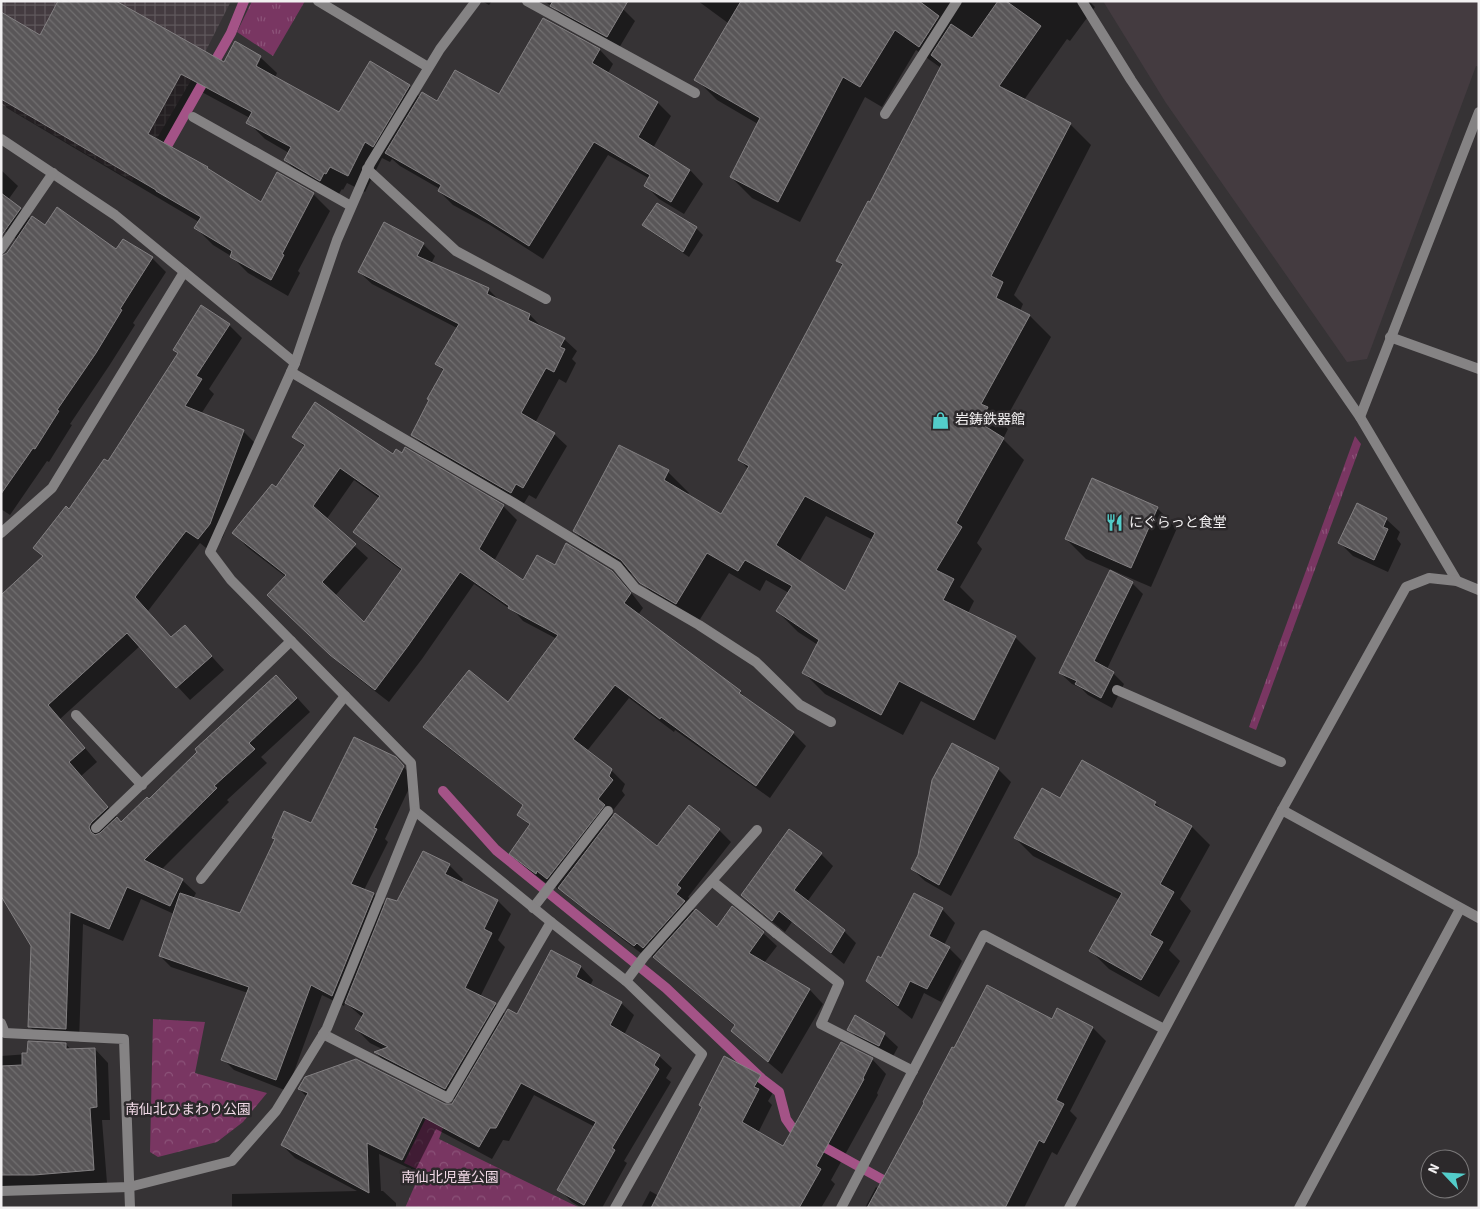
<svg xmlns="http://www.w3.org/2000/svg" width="1480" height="1209" font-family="'Source Sans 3','Noto Sans JP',sans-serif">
<defs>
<pattern id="industrial-grid" width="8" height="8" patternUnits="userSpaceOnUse" patternTransform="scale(1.25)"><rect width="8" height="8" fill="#443b40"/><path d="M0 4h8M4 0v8" fill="none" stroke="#5f585c"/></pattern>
<pattern id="grass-tufts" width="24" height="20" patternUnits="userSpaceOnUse" patternTransform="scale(1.25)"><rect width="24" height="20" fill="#793662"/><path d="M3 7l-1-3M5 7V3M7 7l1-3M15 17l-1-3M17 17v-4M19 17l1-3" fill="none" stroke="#8c5379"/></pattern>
<pattern id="forest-crowns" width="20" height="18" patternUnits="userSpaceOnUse" patternTransform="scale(1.25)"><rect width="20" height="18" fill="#793662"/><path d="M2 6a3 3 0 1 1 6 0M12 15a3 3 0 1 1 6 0" fill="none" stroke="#8c5379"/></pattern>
<pattern id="building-back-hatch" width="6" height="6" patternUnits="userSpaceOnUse" patternTransform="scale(1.25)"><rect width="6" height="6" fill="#595658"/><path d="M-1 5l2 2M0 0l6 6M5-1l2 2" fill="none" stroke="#716f70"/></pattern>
</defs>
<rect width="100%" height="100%" fill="#363335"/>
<polygon fill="#443b40" points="1103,1 1479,1 1479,67 1476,66 1367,359 1347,362 1166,103"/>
<polygon fill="url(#industrial-grid)" points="1,1 231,1 190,82 132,181 1,104"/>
<g fill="url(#grass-tufts)">
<polygon points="252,1 305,1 273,56 237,32"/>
<polygon points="1355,436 1361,444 1256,730 1249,727"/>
</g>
<g fill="url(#forest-crowns)">
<polygon points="153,1019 205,1022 195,1073 267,1093 243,1122 217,1142 158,1157 150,1152"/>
<polygon points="428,1114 445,1123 439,1139 580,1208 405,1208 421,1171 404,1163"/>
</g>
<g fill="#0007" fill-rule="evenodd">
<polygon points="482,1 492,1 489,5"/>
<polygon points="544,1 609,1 623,9 635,21 619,48 564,17 553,7"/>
<path d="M698 1H1089L1095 7 1070 41 1067 39 1024 100 1070 124 1091 145 1014 295 1023 304 1020 311 1030 316 1051 337 1003 424 1008 429 1003 439 1024 460 977 543 982 549 960 587 974 601 968 613 1015 637 1036 658 995 740 921 701 903 735 825 694 804 673 818 645 798 632 777 611 789 593 766 580 760 591 729 573 697 624 662 603 636 577 595 552 574 531 668 472 689 493 687 495 722 516 748 469 740 460 843 266 838 261 871 204 941 68 916 50 882 107 865 97 800 222 752 198 731 177 758 124 717 100 696 79 728 23ZM826 516 873 540 845 593 799 562Z"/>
<path d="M1 13 40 37 224 63 260 57 277 73 275 78 340 113 409 86 420 97 438 103 499 96 544 19 600 50 613 64 608 73 658 103 671 116 653 148 690 170 703 184 684 214 659 199 646 186 650 179 608 155 543 259 490 225 453 205 439 191 440 189 400 166 392 159 390 162 382 158 365 192 347 183 343 190 342 189 337 197 302 177 285 160 289 153 265 139 248 122 250 118 198 90 167 146 262 204 313 194 330 211 298 271 300 273 288 296 248 273 231 256 213 245 196 228 199 222 7 108 1 102ZM257 60H260L254 72Z"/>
<polygon points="1,170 18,186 8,200 20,208 31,219 45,226 117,251 152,258 166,272 133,323 135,325 109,366 70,424 72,425 49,462 47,461 10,515 1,509 1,434 19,241 1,228"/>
<polygon points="644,225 696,228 703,235 689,257 650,231"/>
<polygon points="423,244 435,256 431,264 489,290 501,302 530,315 542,327 564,339 577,351 572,359 576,363 566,383 559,379 535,423 554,434 567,446 536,499 529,495 523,505 425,447 413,435 444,371 437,364 457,328 372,284 359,272"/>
<polygon points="229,325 242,338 209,389 214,394 201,414 243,431 257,445 223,537 211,552 200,543 148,611 172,638 185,627 224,670 190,700 140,646 60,719 97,762 81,776 122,823 290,690 310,712 261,757 267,763 227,800 229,802 161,870 182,880 196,893 193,899 241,915 312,825 395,758 414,778 385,839 388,842 364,890 374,894 385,905 397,903 449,865 463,879 461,883 498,901 511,914 498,940 505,947 480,997 495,1004 506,1015 518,1016 552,952 581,967 593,980 590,986 621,1003 634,1015 624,1035 659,1056 672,1068 666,1078 671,1082 624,1161 627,1163 602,1208 582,1208 572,1202 559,1189 595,1127 534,1095 509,1141 503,1140 492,1159 436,1129 415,1171 379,1154 381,1191 383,1191 396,1203 396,1208 232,1208 232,1194 357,1191 295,1158 282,1145 307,1097 299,1089 445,1105 452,1105 456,1100 389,1066 376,1053 384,1050 370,1043 356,1029 363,1018 345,1002 344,1006 322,995 287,1091 234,1070 223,1059 248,993 171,967 160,956 174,914 141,899 123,941 83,924 79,1042 43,1040 30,1027 44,557 34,548 70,511 108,463 179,354 174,350"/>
<path d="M294 436 393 456 503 506 517 520 494 561 524 582 555 567 612 572 626 586 643 608 638 615 740 692 753 705 793 733 806 746 770 798 675 730 674 732 629 698 587 751 611 770 625 784 622 791 625 795 611 813 658 848 689 807 719 830 731 842 688 897 692 900 688 905 695 912 717 929 763 933 777 946 764 963 810 990 823 1004 782 1074 746 1044 732 1031 735 1026 668 970 656 958 655 959 649 954 646 957 604 925 571 899 562 890 561 891 551 884 550 886 524 867 510 854 530 826 519 814 524 806 438 740 425 727 508 703 557 639 523 621 517 614 474 584 422 659 389 702 345 668 282 608 286 577 247 547 234 533 276 489 305 447ZM354 480 379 498 355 532 368 545 402 571 364 624 335 596 368 558 326 520Z"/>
<polygon points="1157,508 1177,528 1151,587 1086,559 1066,539"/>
<polygon points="1386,519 1400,532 1397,539 1401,544 1388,572 1353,556 1340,543"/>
<polygon points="1132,583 1143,594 1107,669 1113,673 1124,684 1112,708 1088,695 1081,688 1072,684 1060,673"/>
<polygon points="952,745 998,769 1011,782 951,896 925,881 912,869 919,856"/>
<polygon points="1061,800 1155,803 1166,813 1192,827 1210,845 1180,899 1191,911 1169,950 1180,961 1159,997 1109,969 1091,951 1120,900 1033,856 1015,838"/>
<polygon points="821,854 833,866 807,902 844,931 856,943 844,964 792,922 785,932 754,907 742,895"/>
<polygon points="942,909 955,923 944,945 949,948 962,961 941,1002 924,993 912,1019 881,994 868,981 881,960"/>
<polygon points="1057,1010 1093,1028 1106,1041 1070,1111 1077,1118 1057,1155 1052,1152 1024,1208 865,1208 876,1187 879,1189 1052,1021"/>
<polygon points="849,1029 884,1034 898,1047 892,1058 862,1043"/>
<polygon points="66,1044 71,1050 95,1049 108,1063 110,1120 102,1120 107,1183 1,1187 1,1056 29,1054"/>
<polygon points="872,1059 886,1074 877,1093 878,1095 831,1180 835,1184 821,1208 641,1208 650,1191 659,1196 760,1076 774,1091 768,1101 772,1105 758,1133 783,1148"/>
</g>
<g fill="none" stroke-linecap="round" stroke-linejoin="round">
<g stroke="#a45387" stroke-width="10">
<polyline points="162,155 231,33 244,1"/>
<polyline points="443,791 496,850 666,988 762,1079 779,1092 786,1119 793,1129 803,1134"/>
<polyline points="815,1142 894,1186"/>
</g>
</g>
<g fill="url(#building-back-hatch)" stroke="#838082" fill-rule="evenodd">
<polygon points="58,1 116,1 224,62 235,41 261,56 256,66 339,112 370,61 410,85 373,147 365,142 348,176 330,167 326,174 324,173 320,181 284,160 291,147 246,123 252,112 181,74 148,134 208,167 207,168 261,202 277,172 314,193 282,254 284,255 271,280 230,257 232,251 194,228 201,217 156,191 156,190 1,99 1,12 40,35"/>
<polygon points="553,1 628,1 607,37 550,6"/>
<polygon points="741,1 919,1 939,16 919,47 895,30 860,87 843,77 778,202 730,177 760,118 694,80"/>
<path d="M998 1H1006L1041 26 999 86 1071 123 991 276 1003 282 996 298 1030 315 981 404 988 407 980 423 1004 438 956 523 962 527 936 570 954 579 943 600 1016 636 974 720 899 681 881 715 802 673 819 640 776 611 792 586 745 560 738 571 707 553 676 604 640 583 621 560 573 531 619 445 669 470 664 480 721 514 749 466 738 460 843 264 836 261 868 201 870 202 942 64 931 55 951 24 972 38ZM805 496 875 533 845 591 776 545Z"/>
<polygon points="543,18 600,49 592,63 658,102 638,137 690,170 671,202 644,186 650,175 594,142 529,246 475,212 438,191 441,185 385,153 422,92 437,101 455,70 499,94"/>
<polygon points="1,193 21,208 1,236"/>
<polygon points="657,203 697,227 683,252 642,225"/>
<polygon points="57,207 116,249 123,239 153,257 120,309 122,310 96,353 57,410 59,411 35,449 33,448 1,494 1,256 7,253 32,216 45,225"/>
<polygon points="384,222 424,243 417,256 489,288 487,294 530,314 528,320 565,338 560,347 565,349 554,372 546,368 521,413 555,433 523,488 516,484 511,493 411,435 429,400 427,399 444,369 435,364 459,324 358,272"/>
<polygon points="201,305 230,324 196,376 202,379 185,406 244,430 210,524 198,539 186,531 135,597 171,637 185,625 212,656 176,688 127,633 48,705 85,748 69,762 108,807 91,823 89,827 91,832 95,835 100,833 117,817 121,822 147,797 149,799 197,752 195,749 276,675 297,698 249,743 255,749 214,786 217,788 144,860 183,879 170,906 127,887 109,929 70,912 66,1029 28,1027 31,946 1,896 1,595 43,556 33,548 66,506 69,509 104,459 108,461 178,353 173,350"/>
<path d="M315 402 393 454 396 449 402 453 405 447 504 505 479 549 523 580 537 555 555 565 566 543 612 571 631 593 624 603 741 691 739 693 794 732 756 786 661 717 660 719 615 685 573 739 612 769 609 776 613 780 598 799 605 805 547 879 537 871 536 874 509 854 530 824 517 815 523 805 423 727 469 670 508 702 558 635 508 608 509 606 460 572 408 646 375 690 330 655 267 595 286 575 232 533 272 484 276 487 305 445 292 437ZM340 468 380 496 353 532 402 569 364 622 322 582 356 544 313 506Z"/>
<polygon points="1092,478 1158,507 1131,568 1065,539"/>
<polygon points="1357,503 1387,518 1383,527 1388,529 1374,560 1338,543"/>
<polygon points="1110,570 1133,582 1094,661 1114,672 1101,698 1075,684 1077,681 1059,673"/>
<polygon points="354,737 396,757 404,766 374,828 377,829 351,884 374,893 332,996 311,985 276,1080 221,1060 249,987 159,956 180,893 240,913 275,839 272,838 284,811 311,823"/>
<polygon points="952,743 999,768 939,885 911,869 918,855 932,780"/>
<polygon points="1082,760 1156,802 1154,805 1192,826 1160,884 1174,892 1150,935 1163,942 1141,980 1089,951 1122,893 1014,838 1042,788 1060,798"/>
<polygon points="689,805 720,829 677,885 681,888 676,894 685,901 643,948 637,943 634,946 591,914 558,888 615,813 657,846"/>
<polygon points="789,829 822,853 794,890 845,930 831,953 779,911 772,921 741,895"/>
<polygon points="423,851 450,864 445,874 498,900 484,929 492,933 465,988 496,1003 445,1089 374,1052 388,1047 355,1029 364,1013 345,1003 387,898 397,901"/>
<polygon points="914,893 943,908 929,936 950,947 927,989 910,981 898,1006 866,981 878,956 881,958"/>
<polygon points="732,906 764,932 749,953 810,989 768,1062 731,1031 735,1025 653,957 696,909 717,927"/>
<polygon points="551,950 581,966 576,977 622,1002 610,1025 660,1055 654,1065 659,1069 612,1148 615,1150 584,1205 557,1190 596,1122 521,1083 496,1128 490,1128 479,1147 423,1117 402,1160 367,1143 369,1193 281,1145 308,1093 298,1089 305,1077 356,1059 445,1104 452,1104 508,1009 517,1014"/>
<polygon points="987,985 1052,1019 1057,1008 1093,1027 1056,1100 1064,1104 1044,1143 1039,1140 1005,1208 867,1208 924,1103 923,1102 952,1047 954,1048"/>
<polygon points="855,1015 885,1033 879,1046 847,1030"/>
<polygon points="28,1041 66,1043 66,1049 95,1048 97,1107 90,1108 94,1170 34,1175 1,1175 1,1066 22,1065 22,1053 27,1053"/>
<polygon points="841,1042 873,1058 863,1078 864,1079 816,1166 821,1169 799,1208 651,1208 702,1107 699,1105 724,1056 761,1075 754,1087 759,1089 742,1122 783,1146"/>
</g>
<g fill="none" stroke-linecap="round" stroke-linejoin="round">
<g stroke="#858384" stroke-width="10">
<polyline points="318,1 428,67"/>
<polyline points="527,1 695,93"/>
<polyline points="885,114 957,1"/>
<polyline points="193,117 351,206"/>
<polyline points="367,169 456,251 546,299"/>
<polyline points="1390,337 1479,369"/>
<polyline points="382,426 514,503 617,566 635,588 699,625 756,662 800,705 831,722"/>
<polyline points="1117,690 1281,762"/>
<polyline points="76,715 142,785"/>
<polyline points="96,828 291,641"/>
<polyline points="712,881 776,933"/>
<polyline points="533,908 608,811"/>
<polyline points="626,981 644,957 757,830"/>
</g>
<g stroke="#858384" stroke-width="10">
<polyline points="1082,1 1131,80 1275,294 1360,417 1457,581"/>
<polyline points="1,139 115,215 295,363 337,240 370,164 440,49 476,1"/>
<polyline points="1,249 53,173"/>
<polyline points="295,363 210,552 231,580 411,763 415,811 551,922 626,981 702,1054 615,1208"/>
<polyline points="291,372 382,426"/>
<polyline points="1360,417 1479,112"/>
<polyline points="1,533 52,488 184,272"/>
<polyline points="1282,810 1479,918"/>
<polyline points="201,879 345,696"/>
<polyline points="776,933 839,983 821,1024 913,1071"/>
<polyline points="1,1023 5,1033 124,1039 130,1208"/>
<polyline points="323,1034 448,1098 551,922"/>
<polyline points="1,1191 129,1187 232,1161 276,1111 327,1028 415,811"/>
<polyline points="841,1208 984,935 1164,1029"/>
<polyline points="1299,1208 1460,909"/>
</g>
<polyline stroke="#858384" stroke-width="10" points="1069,1208 1282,810 1406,587 1429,578 1457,581 1479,590"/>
</g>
<defs>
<symbol id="shop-bare" viewBox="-9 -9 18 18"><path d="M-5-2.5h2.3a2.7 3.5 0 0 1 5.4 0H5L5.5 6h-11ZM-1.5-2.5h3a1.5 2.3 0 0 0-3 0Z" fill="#53cdca" stroke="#2c292b" stroke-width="2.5" paint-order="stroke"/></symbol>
<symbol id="restaurant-bare" viewBox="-9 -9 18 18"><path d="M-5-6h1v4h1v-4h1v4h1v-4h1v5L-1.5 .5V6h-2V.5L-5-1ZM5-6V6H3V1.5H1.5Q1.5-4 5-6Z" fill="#53cdca" stroke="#2c292b" stroke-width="2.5" paint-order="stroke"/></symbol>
</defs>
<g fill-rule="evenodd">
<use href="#shop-bare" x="928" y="408" width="25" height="25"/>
<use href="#restaurant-bare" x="1102" y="510" width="25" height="25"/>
</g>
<g text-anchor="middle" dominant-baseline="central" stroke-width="5" stroke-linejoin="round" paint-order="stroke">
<g font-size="14" fill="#f2f0f1" stroke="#2c292b" text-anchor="start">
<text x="955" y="420">岩鋳鉄器館</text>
<text x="1129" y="523">にぐらっと食堂</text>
</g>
<g font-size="14" fill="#f1d9e6" stroke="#2c292b">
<text x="188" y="1110">南仙北ひまわり公園</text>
<text x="450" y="1178">南仙北児童公園</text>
</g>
</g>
<rect width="1480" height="1209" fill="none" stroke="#f2f0f1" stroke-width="5"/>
<g transform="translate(1445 1174) rotate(295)"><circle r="24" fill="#2c292b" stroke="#7b797a"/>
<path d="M0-4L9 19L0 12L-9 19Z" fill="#53cdca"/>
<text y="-8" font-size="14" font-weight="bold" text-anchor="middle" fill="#f2f0f1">N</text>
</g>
</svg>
